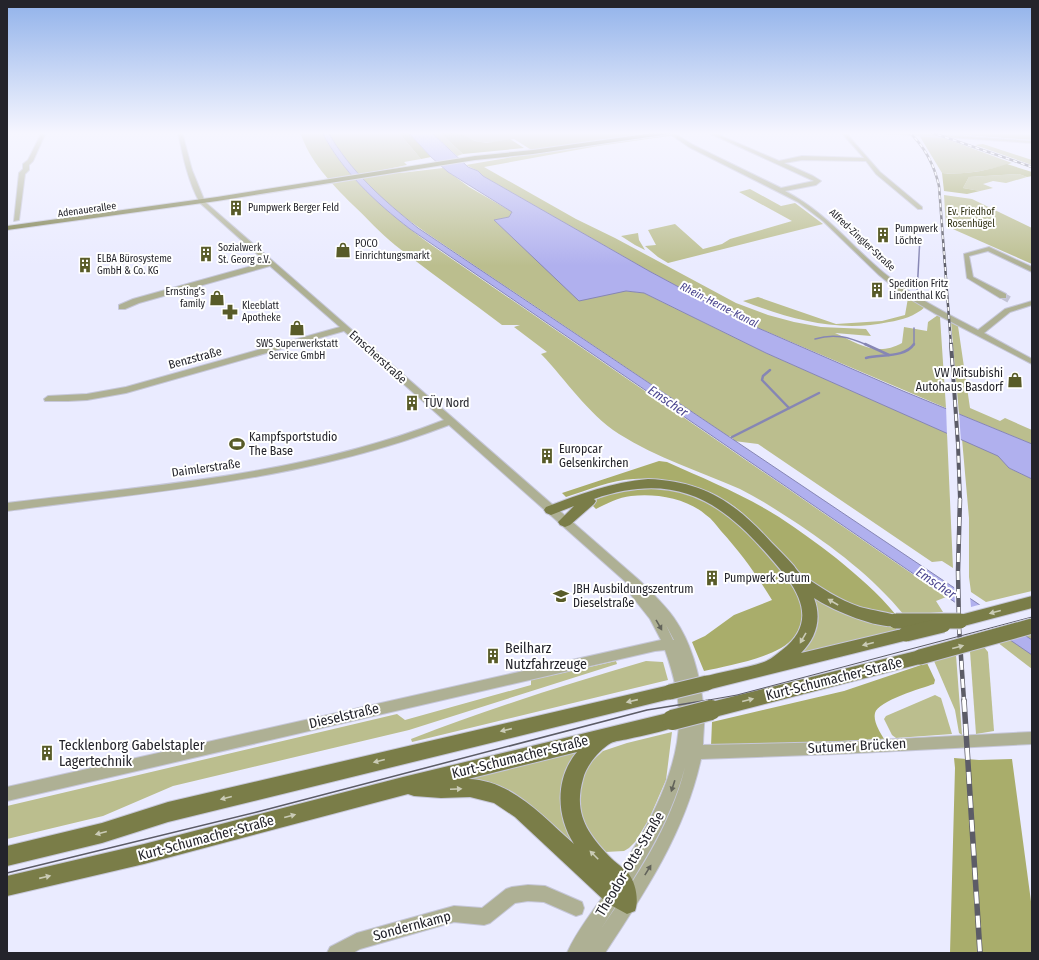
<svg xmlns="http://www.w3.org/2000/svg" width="1039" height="960" font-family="'Fira Sans Condensed',sans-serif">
<rect width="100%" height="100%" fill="#eaebff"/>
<g fill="#bbbe8e">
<path d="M300 132H322C346 179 388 213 430 244L946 597 936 601 943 612 904 615C873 577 833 547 792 520 775 509 758 498 740 489 699 471 657 458 619 434 587 413 567 381 541 354L547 352 514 327 520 325H502C467 298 430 273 395 245 380 233 367 218 353 205 331 183 310 162 300 132Z"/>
<path d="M328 132H398L421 159 404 162 407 165 373 172 401 173 443 168 469 187 512 212 509 217 495 220 626 291 644 293 766 353 947 433 953 568 942 561 932 562 758 444 734 441 732 437 728 436 428 234C389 207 351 174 328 132Z"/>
<polygon points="431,132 439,132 463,154 457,156"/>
<path d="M452 132H634L636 135 533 151 514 139C502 141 488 145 476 141 467 138 461 133 452 132Z"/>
<path d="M658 132H679L676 135 598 146 484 167 576 219 615 238 736 303 768 315 794 322 821 327 866 329 871 336 835 333C859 344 877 357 902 343L904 327 927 331 928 322 938 315 940 317 946 408 742 321 649 271 483 176 478 171 466 165 553 150 663 136Z"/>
<polygon points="935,132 968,132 1031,135 1032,140 939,133"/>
<path d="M919 135 941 137 1012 163C989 170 966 175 942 173Z"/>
<polygon points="983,144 1032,160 1032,165 975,145"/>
<polygon points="1019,174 1027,177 1006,183 993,181 983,184 993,188 980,191 963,188 969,177"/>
<polygon points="750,189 781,206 795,203 823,224 668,263 658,257 645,246 656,245 648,230 675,224 703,249 722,244 730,239 792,221 739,192"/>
<polygon points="944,195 972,199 1032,228 1032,264 946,226"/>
<polygon points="638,233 639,240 645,250 635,245 621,236"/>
<path d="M758 297 836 324 882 321 905 315 908 298 925 307C915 316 902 320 889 322 838 333 790 319 743 301Z"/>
<polygon points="951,322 958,326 970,408 1000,421 1005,418 1032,430 1032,444 959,414"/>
<polygon points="962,439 999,456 1009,468 1032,479 1032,591 986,602 971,592 969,577 969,518"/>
<path d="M811 596C841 614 861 622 896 626L898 630 800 653Z"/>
<polygon points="1032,632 1032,669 997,642"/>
<polygon points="984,647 988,652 994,731 976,734 970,651"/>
<polygon points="956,655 962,735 959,733 955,710 934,661"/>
<polygon points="616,661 617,664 409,730 173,786 103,816 7,839 7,806 397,714 405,720 531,685 531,680"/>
<path d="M646 661 663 662 668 680 412 742 411 739C488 709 567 684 646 661Z"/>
<polygon points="935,695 941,698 952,734 896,738 892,735 884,719 886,716"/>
<polygon points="672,732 666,780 649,819 635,842 629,848 624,851 605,852 594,844 576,806 580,782 588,765 603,751 627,743"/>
<polygon points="583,747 563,819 573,842 587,859 542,818 454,780"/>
</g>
<g fill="#a9ad6b">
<polygon points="398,132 408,132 431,157 421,159"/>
<polygon points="439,132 452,132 462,134 475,141 487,143 510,139 524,148 463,154"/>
<path d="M1007 164 1032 172V176L1027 177 1019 174 969 177 963 188 980 191 967 194 944 191 942 173C965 175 985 171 1007 164Z"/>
<path d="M659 461 667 462C705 479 744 495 779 517 799 530 818 544 836 558 858 576 878 593 896 615 877 612 858 610 840 601 802 583 778 547 748 518 718 489 675 477 634 479 611 480 588 490 566 497L562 493Z"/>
<path d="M660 488C679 491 697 496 715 505 736 516 803 588 803 612 803 620 799 631 794 637 780 657 727 666 704 671L692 642 705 636 734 615 772 600C756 574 741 553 721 531 716 525 712 519 706 515 687 498 655 493 631 496 619 497 606 504 596 509L590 503C614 489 633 489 660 488Z"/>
<path d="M927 663 935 680 934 684C922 688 878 701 875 713 873 722 880 732 884 739L719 747 711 746 712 722 844 691Z"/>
<polygon points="954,758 979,760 1012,759 1032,909 1032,953 950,953 955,768"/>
</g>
<g fill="#b0b0ee" stroke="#8686b4">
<path d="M322 132H328C350 171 383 200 418 228L1032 640V655L410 229C375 202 342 171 322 132Z"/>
<polygon points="408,132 431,132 468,167 478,171 483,176 649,271 742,321 903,391 1032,444 1032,479 1009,468 998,456 766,353 644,293 626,291 579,301 494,220 509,217 512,212 448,172 431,157"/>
</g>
<g fill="#eaebff">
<polygon points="946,406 959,412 961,442 947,435"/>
<polygon points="954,585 970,596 971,607 982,604 1027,634 1007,640 955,605"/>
</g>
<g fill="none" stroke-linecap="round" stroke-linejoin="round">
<g stroke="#8686b4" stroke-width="1.5">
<polyline points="917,293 920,237"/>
<path d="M815 339C834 333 849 337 867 345"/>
<polyline points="914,345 914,328"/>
</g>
<g stroke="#8686b4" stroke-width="2.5">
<polyline points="865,344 889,355"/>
<path d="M866 358C881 354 905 358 914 344"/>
<polyline points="770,370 763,376 762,380 789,408"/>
<polyline points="732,437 819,393"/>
</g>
<polyline stroke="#c2c3d5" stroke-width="7" stroke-dasharray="7 3.5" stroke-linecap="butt" points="1003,296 1010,300"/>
<defs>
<g id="minor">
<polygon points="42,132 46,132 33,161 29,165 29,170 25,174 19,220 14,221 19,173 23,169 23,164 28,160"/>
<path d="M178 132H182L192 170 205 202 639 580C651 592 664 604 674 618 693 645 701 680 704 712 705 722 703 734 703 745L838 742 1032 732V744L838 754 701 759C685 832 646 891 605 953H586L588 950 586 953H567C577 930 594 910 608 889 639 842 678 779 679 721 680 697 673 673 665 650L655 651 7 801V787L661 640 650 619 627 590 625 587 628 584 449 425C308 480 156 491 7 511V503C155 485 304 475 444 420L344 331 126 393 87 400 68 401H45L44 399 48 396 87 394 126 387 340 327 270 266 139 303 125 309H119V305L133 299 266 262 200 203C188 181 183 157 178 132ZM666 625 674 640H673ZM685 767C671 827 635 879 601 929 634 878 669 827 685 767Z"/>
<path d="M667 132H672L693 145 781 188 814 181 707 132H712L779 161 802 156 864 158 841 132H845L880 172 922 207V209H918L876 174 866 161 802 160 784 163 813 176 821 181 816 185 785 191C827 213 849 244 884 273 912 296 946 313 978 330L1005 309 1032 301V305L1010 312 984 333 1032 359V364L934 313 902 294 879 275 823 221 798 202 689 147Z"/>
<polygon points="882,132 898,132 1032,141 1032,143 884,133"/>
<polygon points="989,247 1032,267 1032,272 988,251 969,256 973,277 1006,294 1006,298 1000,298 967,278 964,254"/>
<polygon points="528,885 545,886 582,902 584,908 582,914 576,916 544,902 528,901 515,903 490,923 484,925 454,922 360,949 353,953 327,953 330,947 357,933 454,906 482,908 506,889 512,887"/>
</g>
<g id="major">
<polygon points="660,132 672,132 669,134 533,154 475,160 217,201 7,230 7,226 217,197 475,156 533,150"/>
<path d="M648 479C703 481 735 502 771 542 779 550 787 558 794 566 796 569 799 573 802 575 820 587 839 600 860 607 874 611 888 612 902 617L904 621 902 625C882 632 832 610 814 598 822 619 816 638 801 653L906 628 912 629 914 634 912 639 707 690 701 688 699 683 701 678C721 671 744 669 764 662 770 660 777 654 782 650 809 629 807 606 788 579 733 511 687 467 594 499L596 501 594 504 570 525 565 527 560 525 558 522 574 506 551 515 546 513 544 510 546 507C580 494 613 482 648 479Z"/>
<polygon points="1032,596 1032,608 960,627 954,625 952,621 954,617 960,615"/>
<polygon points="920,650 926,652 928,657 926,662 920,664 711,718 705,715 702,710 705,705 711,702"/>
<polygon points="670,685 676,687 679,692 676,697 670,699 168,822 102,843 7,866 7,846 102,823 168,802"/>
<path d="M672 712 678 714 681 720 678 726C662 732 645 735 628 739 623 740 615 741 611 743 599 750 586 766 583 779 573 814 588 835 612 859 617 864 624 868 628 873 636 883 639 900 635 911L627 914 607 903 515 817 494 803 470 797 441 798 414 796 408 794 144 864 7 896V876L144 844 403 777ZM577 752C555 778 556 816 574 844 543 817 512 780 468 779Z"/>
</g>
</defs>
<use href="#minor" stroke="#c6c7d9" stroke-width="2"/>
<use href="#major" stroke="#c6c7d9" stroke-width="2"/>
<use href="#minor" fill="#aeb094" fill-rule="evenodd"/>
<use href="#major" fill="#7a7d48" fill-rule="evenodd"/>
<polyline stroke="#5c5c67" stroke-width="1" points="703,701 737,695 1032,617"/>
<polyline stroke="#5c5c67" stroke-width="1.5" points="7,873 257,812 647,710 709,700"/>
<defs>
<g id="rail-far3">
<path d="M909 132C925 147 934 164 939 186L951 345"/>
<polyline points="930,132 1032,167"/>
</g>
<polyline id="rail-far2" points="951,344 958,445 960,500"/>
<polyline id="rail-far1" points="960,499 958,571 959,627 964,701"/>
<polyline id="rail" points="964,700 980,953"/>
</defs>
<use href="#rail-far3" stroke="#5c5c67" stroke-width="2.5"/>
<use href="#rail-far2" stroke="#5c5c67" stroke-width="4"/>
<use href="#rail-far1" stroke="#5c5c67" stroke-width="4.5"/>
<use href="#rail" stroke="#5c5c67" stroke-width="5.5"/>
<use href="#rail-far3" stroke="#fff" stroke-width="1.5" stroke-dasharray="4" stroke-linecap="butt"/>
<use href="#rail-far2" stroke="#fff" stroke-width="2.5" stroke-dasharray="7" stroke-linecap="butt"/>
<use href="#rail-far1" stroke="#fff" stroke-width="3" stroke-dasharray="9" stroke-linecap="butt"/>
<use href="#rail" stroke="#fff" stroke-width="4" stroke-dasharray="12" stroke-linecap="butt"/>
<defs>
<g id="major-bridge-far1">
<polyline points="896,621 960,621"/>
<polyline points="906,634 943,625"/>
<polyline points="920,657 1032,626"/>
<polyline points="670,692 707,683"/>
</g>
<polyline id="major-bridge" points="672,720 711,710"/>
</defs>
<use href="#major-bridge-far1" stroke="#c6c7d9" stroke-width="17" stroke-linecap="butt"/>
<use href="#major-bridge" stroke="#c6c7d9" stroke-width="22" stroke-linecap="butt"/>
<use href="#major-bridge-far1" stroke="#7a7d48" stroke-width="15"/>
<use href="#major-bridge" stroke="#7a7d48" stroke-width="20"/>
</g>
<defs><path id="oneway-solid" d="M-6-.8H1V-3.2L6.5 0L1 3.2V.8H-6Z"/></defs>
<g fill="#cacbb6">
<use href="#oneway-solid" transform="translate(833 602) rotate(-150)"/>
<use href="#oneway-solid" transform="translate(995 612) rotate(165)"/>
<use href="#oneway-solid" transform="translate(803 638) rotate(120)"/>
<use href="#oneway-solid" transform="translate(868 644) rotate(166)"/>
<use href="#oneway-solid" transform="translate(958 647) rotate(-15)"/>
<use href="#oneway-solid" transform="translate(748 700) rotate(-14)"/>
<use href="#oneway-solid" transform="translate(632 701) rotate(167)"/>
<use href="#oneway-solid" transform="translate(506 730) rotate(167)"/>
<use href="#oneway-solid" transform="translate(379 761) rotate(166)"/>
<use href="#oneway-solid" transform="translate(456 789) rotate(-3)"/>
<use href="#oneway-solid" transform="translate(226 798) rotate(166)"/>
<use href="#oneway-solid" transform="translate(290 816) rotate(-15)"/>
<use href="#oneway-solid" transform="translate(101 833) rotate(165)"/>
<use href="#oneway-solid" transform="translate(594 855) rotate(-135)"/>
<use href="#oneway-solid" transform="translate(45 877) rotate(-13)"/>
</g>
<g fill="#62635a">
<use href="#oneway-solid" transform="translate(659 625) rotate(60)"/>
<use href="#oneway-solid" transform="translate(673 786) rotate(108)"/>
<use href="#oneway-solid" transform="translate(648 870) rotate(-58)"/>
</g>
<linearGradient id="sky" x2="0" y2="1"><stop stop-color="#91b2ea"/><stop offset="0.5" stop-color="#f6f6ff"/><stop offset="1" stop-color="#f6f6ff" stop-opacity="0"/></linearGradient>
<rect width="1039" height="266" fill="url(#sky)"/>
<defs>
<symbol id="building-bare" viewBox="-9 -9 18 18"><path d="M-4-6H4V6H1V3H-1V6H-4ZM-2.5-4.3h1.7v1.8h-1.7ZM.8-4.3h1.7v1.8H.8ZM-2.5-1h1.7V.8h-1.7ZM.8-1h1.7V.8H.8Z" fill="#585b28" stroke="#fff" stroke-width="2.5" paint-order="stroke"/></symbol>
<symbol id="shop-bare" viewBox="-9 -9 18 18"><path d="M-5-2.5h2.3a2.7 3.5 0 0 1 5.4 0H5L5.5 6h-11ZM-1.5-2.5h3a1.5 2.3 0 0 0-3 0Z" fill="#585b28" stroke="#fff" stroke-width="2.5" paint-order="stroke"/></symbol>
<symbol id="pharmacy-bare" viewBox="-9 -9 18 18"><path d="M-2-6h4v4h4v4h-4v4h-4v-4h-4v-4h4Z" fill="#585b28" stroke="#fff" stroke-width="2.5" paint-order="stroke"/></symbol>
<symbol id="stadium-bare" viewBox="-9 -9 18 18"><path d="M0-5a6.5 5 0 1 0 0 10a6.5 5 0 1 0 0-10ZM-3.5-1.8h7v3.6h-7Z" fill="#585b28" stroke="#fff" stroke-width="2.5" paint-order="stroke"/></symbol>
<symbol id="university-bare" viewBox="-9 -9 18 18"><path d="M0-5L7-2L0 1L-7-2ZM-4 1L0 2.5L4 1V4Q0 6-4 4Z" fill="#585b28" stroke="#fff" stroke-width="2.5" paint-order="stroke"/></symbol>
</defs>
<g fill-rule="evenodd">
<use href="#building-bare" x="225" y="197" width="22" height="22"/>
<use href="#building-bare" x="872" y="224" width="22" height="22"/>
<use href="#shop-bare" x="332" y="239" width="22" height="22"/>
<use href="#building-bare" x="195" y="243" width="22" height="22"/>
<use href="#building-bare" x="74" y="254" width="22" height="22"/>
<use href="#building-bare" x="866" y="279" width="22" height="22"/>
<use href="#shop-bare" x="206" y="287" width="22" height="22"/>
<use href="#pharmacy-bare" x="219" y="301" width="22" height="22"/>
<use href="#shop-bare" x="286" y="317" width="22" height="22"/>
<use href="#shop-bare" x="1004" y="369" width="22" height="22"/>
<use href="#building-bare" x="401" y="392" width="22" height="22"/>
<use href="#stadium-bare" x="226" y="433" width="22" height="22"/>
<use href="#building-bare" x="536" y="445" width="22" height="22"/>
<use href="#building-bare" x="701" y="567" width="22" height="22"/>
<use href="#university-bare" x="550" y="585" width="22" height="22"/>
<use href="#building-bare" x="482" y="645" width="22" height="22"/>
<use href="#building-bare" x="36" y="742" width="22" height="22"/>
</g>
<g text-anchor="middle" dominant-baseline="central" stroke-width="4" stroke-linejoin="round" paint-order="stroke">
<g font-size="10" fill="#24242b" stroke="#fff" text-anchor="start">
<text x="248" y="208">Pumpwerk Berger Feld</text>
<text x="895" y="229">Pumpwerk<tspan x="895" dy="12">Löchte</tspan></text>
<text x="355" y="244">POCO<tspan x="355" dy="12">Einrichtungsmarkt</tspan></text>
<text x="218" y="248">Sozialwerk<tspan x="218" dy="12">St. Georg e.V.</tspan></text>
<text x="97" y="259">ELBA Bürosysteme<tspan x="97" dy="12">GmbH &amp; Co. KG</tspan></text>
<text x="889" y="284">Spedition Fritz<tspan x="889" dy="12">Lindenthal KG</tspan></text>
<text x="205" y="292" text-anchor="end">Ernsting's<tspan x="205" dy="12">family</tspan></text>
<text x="242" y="306">Kleeblatt<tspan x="242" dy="12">Apotheke</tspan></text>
<text x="297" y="344" text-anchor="middle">SWS Superwerkstatt<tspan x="297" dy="12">Service GmbH</tspan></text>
</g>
<g font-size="10" fill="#24242b" stroke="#fff">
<text transform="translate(87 210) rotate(-8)">Adenauerallee</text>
<text transform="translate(862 240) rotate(43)">Alfred-Zingler-Straße</text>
</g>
<g font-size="10" fill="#2f3012" stroke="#fff">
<text x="971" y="212">Ev. Friedhof<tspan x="971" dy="12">Rosenhügel</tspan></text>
</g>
<g font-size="11" font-style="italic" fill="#4b468f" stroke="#fff">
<text transform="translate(719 305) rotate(27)">Rhein-Herne-Kanal</text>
</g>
<g font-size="12" fill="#24242b" stroke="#fff">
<text transform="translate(378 357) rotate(42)">Emscherstraße</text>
<text transform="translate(195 358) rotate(-15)">Benzstraße</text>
<text transform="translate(206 468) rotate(-8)">Daimlerstraße</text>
</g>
<g font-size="12" fill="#24242b" stroke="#fff" text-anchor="start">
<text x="1003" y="373" text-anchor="end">VW Mitsubishi<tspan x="1003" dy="14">Autohaus Basdorf</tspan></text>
<text x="424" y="403">TÜV Nord</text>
<text x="249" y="437">Kampfsportstudio<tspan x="249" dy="14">The Base</tspan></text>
<text x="559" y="449">Europcar<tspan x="559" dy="14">Gelsenkirchen</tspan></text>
<text x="724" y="578">Pumpwerk Sutum</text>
<text x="573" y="589">JBH Ausbildungszentrum<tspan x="573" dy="14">Dieselstraße</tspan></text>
</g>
<g font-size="13" font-style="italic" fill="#4b468f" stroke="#fff">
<text transform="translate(668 401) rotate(34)">Emscher</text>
<text transform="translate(936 583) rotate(34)">Emscher</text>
</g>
<g font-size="14" fill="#24242b" stroke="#fff" text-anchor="start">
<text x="505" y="648">Beilharz<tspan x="505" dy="16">Nutzfahrzeuge</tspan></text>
<text x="59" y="745">Tecklenborg Gabelstapler<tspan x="59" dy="16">Lagertechnik</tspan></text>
</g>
<g font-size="14" fill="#24242b" stroke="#fff">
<text transform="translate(834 679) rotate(-14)">Kurt-Schumacher-Straße</text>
<text transform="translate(344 716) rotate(-13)">Dieselstraße</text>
<text transform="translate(857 746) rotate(-3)">Sutumer Brücken</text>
<text transform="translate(520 757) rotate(-14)">Kurt-Schumacher-Straße</text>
<text transform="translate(206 838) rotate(-15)">Kurt-Schumacher-Straße</text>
<text transform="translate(630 864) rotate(-59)">Theodor-Otte-Straße</text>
<text transform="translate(412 926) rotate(-15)">Sondernkamp</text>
</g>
</g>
<rect width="1039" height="960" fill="none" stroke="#24242b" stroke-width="16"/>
</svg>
